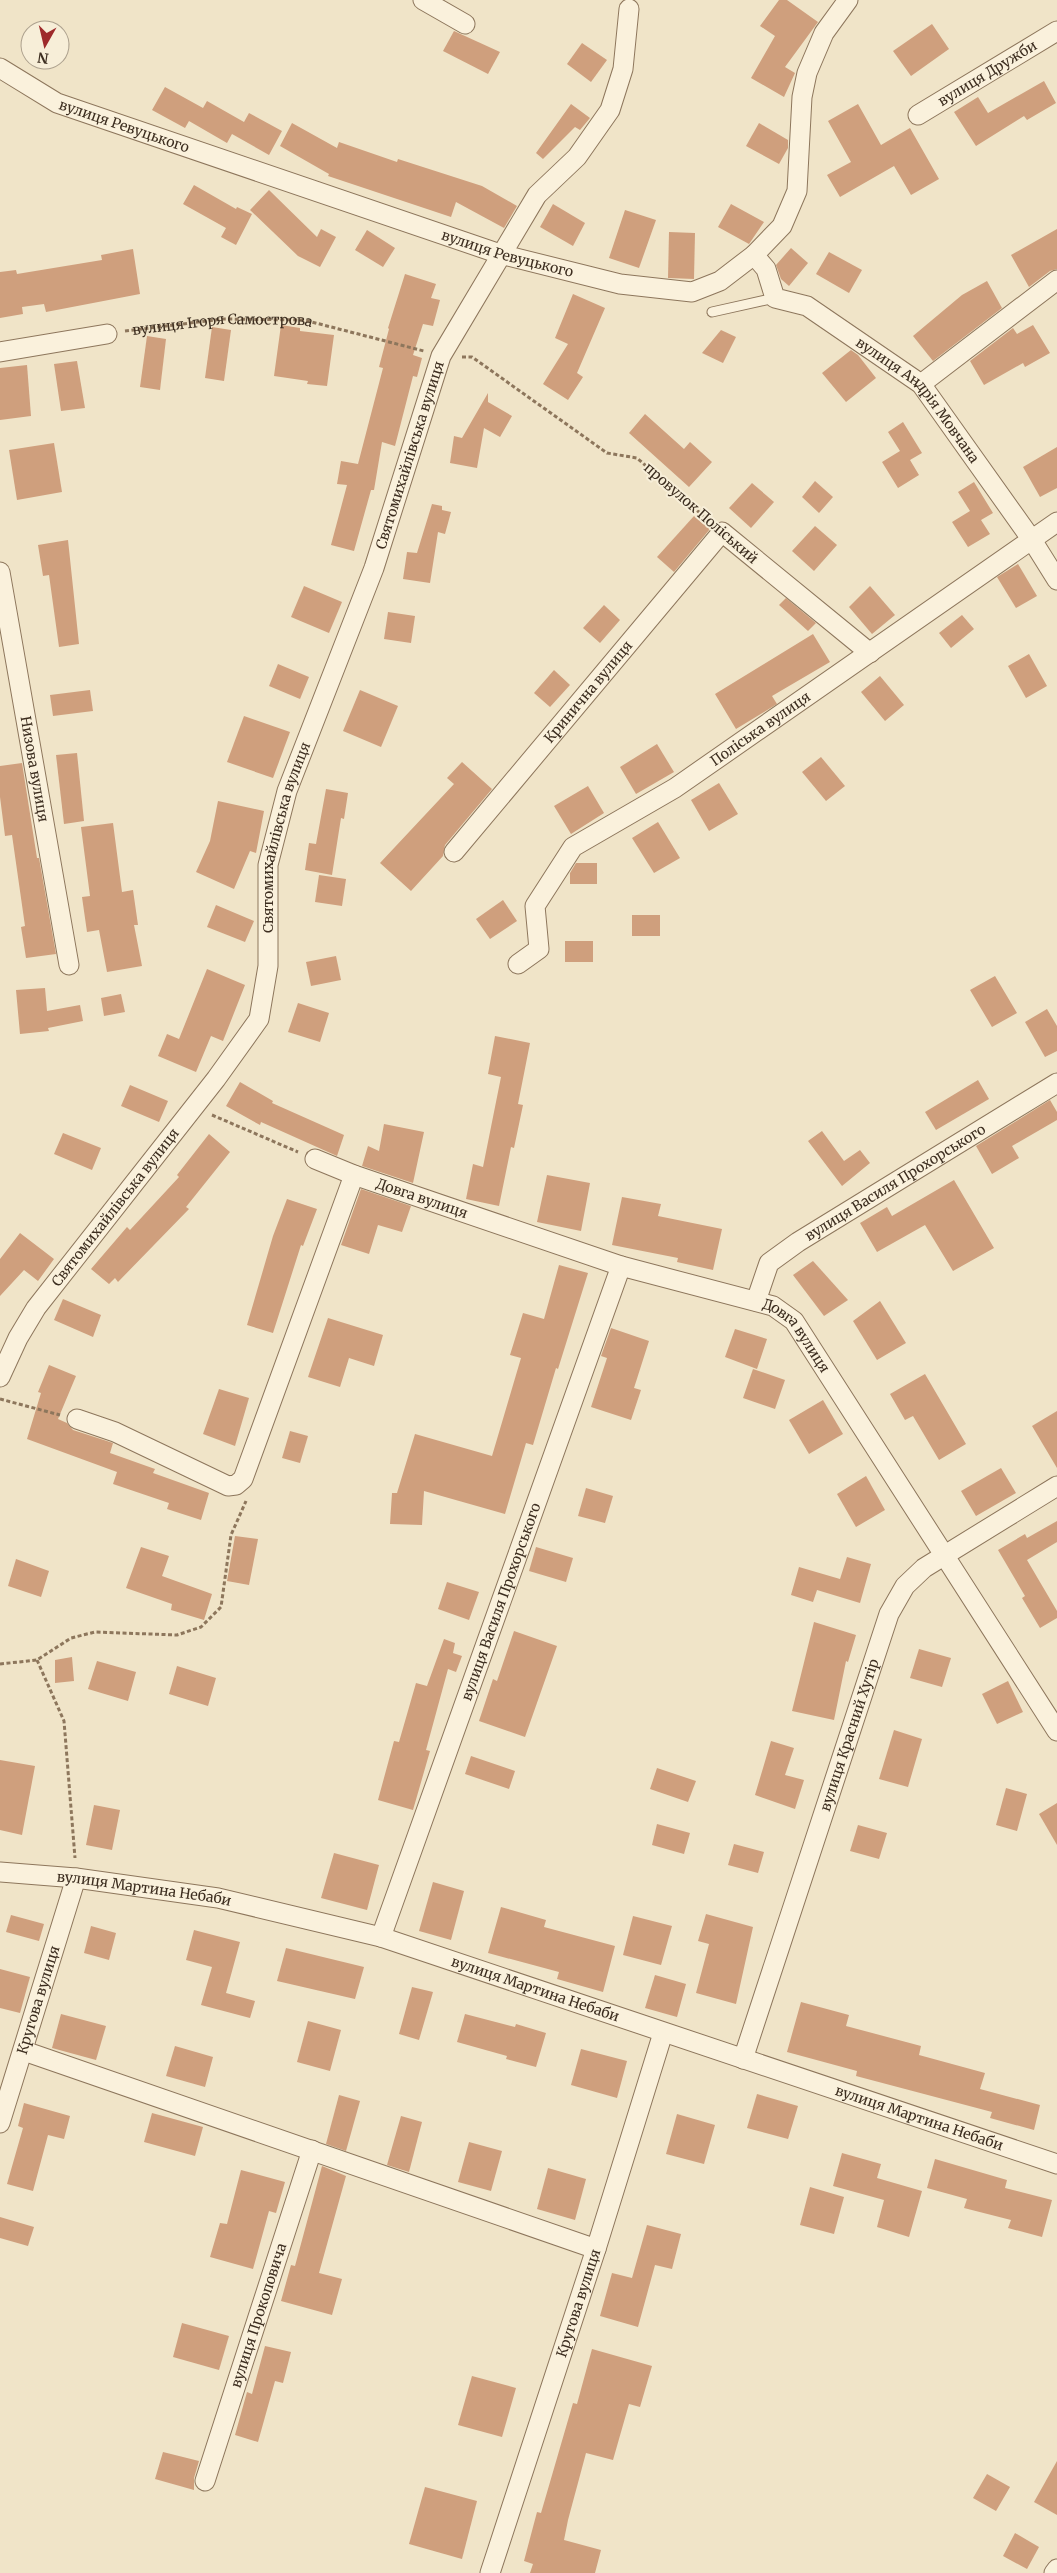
<svg xmlns="http://www.w3.org/2000/svg" width="1057" height="2573" font-family="Merriweather,serif">
<rect width="100%" height="100%" fill="#f0e4c8"/>
<g fill="#cf9f7d">
<polygon points="779,0 787,0 818,22 785,67 795,73 784,97 751,78 775,36 760,26"/>
<polygon points="932,24 949,49 911,76 893,51"/>
<polygon points="454,31 500,52 488,74 443,51"/>
<polygon points="582,43 607,60 591,82 567,64"/>
<polygon points="1044,81 1056,103 1027,120 1024,116 976,146 954,112 978,97 988,113"/>
<polygon points="165,87 203,108 207,101 244,122 249,113 282,131 269,155 232,134 227,143 189,121 185,128 152,110"/>
<polygon points="571,104 590,118 580,130 575,127 543,159 536,153"/>
<polygon points="858,104 881,145 910,128 939,179 911,195 894,166 840,197 827,175 851,162 828,121"/>
<polygon points="292,123 337,148 339,142 397,162 398,159 482,186 517,206 504,228 456,202 451,217 328,176 329,174 280,146"/>
<polygon points="759,123 788,140 788,148 779,164 746,146"/>
<polygon points="194,185 236,209 237,207 252,214 236,245 221,237 226,228 183,204"/>
<polygon points="269,190 317,237 321,229 336,237 320,267 298,256 250,210"/>
<polygon points="553,204 585,223 573,246 540,227"/>
<polygon points="731,204 764,222 749,244 718,227"/>
<polygon points="625,210 656,220 639,268 609,258"/>
<polygon points="1057,229 1057,269 1050,271 1029,287 1011,255"/>
<polygon points="367,230 395,248 383,267 355,250"/>
<polygon points="669,232 695,233 694,279 668,278"/>
<polygon points="791,248 808,263 789,286 781,279 776,265"/>
<polygon points="133,249 140,294 46,312 44,304 22,307 23,314 0,318 0,272 16,270 17,274 102,260 101,255"/>
<polygon points="829,252 862,270 849,293 816,274"/>
<polygon points="405,274 436,284 431,298 440,300 433,326 423,324 413,355 422,358 417,377 413,376 395,446 382,442 374,490 371,490 354,551 331,545 347,485 337,484 341,461 358,464 383,368 379,367 389,329 388,328"/>
<polygon points="987,281 1002,308 933,361 913,336 962,295"/>
<polygon points="573,294 605,308 577,373 583,377 568,400 543,384 568,344 555,338"/>
<polygon points="281,325 300,328 300,331 334,335 327,386 307,384 308,381 274,376"/>
<polygon points="1033,325 1050,353 1025,367 1023,363 984,385 970,361 1013,328 1017,334"/>
<polygon points="212,327 231,330 224,381 205,378"/>
<polygon points="721,330 736,337 723,363 702,353"/>
<polygon points="147,336 166,339 160,390 140,387"/>
<polygon points="851,350 858,355 876,378 846,402 822,373"/>
<polygon points="77,361 85,408 61,411 54,364"/>
<polygon points="27,365 31,416 0,420 0,368"/>
<polygon points="488,393 488,402 512,416 500,437 484,428 477,468 450,463 454,436 462,438"/>
<polygon points="645,414 684,449 690,442 712,462 689,487 629,433"/>
<polygon points="903,422 922,453 910,460 919,475 898,488 882,462 900,451 888,432"/>
<polygon points="54,443 62,492 17,500 9,450"/>
<polygon points="1057,447 1057,488 1040,497 1023,467"/>
<polygon points="815,481 833,497 819,513 802,497"/>
<polygon points="974,482 993,513 981,520 990,534 968,547 952,522 970,511 958,492"/>
<polygon points="752,483 774,502 751,528 729,508"/>
<polygon points="432,504 442,506 442,510 451,512 445,534 438,532 430,583 403,579 407,552 417,553"/>
<polygon points="694,516 710,529 674,572 657,557"/>
<polygon points="815,526 837,545 814,571 792,551"/>
<polygon points="68,540 79,644 59,647 49,575 43,576 38,545"/>
<polygon points="1018,564 1037,596 1016,608 997,577"/>
<polygon points="304,586 342,602 329,633 291,617"/>
<polygon points="870,586 895,615 872,634 849,607"/>
<polygon points="786,598 816,623 808,631 779,605"/>
<polygon points="604,605 620,620 600,643 583,628"/>
<polygon points="388,612 415,616 411,643 384,639"/>
<polygon points="962,615 974,629 951,648 939,633"/>
<polygon points="813,634 830,662 772,696 777,704 736,729 715,694"/>
<polygon points="1029,654 1047,686 1026,698 1008,666"/>
<polygon points="278,664 309,677 300,699 269,686"/>
<polygon points="554,670 570,685 550,707 534,693"/>
<polygon points="880,676 904,705 885,721 861,692"/>
<polygon points="90,690 93,711 53,716 50,695"/>
<polygon points="360,690 398,706 381,747 343,731"/>
<polygon points="244,716 290,732 273,778 227,762"/>
<polygon points="657,744 674,772 636,794 620,767"/>
<polygon points="77,753 84,821 64,824 56,755"/>
<polygon points="821,757 845,786 826,801 802,772"/>
<polygon points="462,762 492,789 445,845 443,856 411,891 380,863 454,784 447,778"/>
<polygon points="22,763 37,858 39,858 56,954 26,958 21,927 25,926 12,835 5,836 0,797 0,766"/>
<polygon points="719,783 738,814 709,831 691,800"/>
<polygon points="588,786 604,813 571,834 554,806"/>
<polygon points="326,789 348,793 344,819 341,818 332,875 305,870 309,843 316,844"/>
<polygon points="218,801 264,811 256,853 250,851 234,889 196,872 210,841"/>
<polygon points="658,822 680,858 654,873 632,838"/>
<polygon points="113,823 122,892 133,890 138,925 134,925 142,966 107,972 99,930 87,932 82,897 90,896 81,827"/>
<polygon points="576,863 597,863 597,884 570,884 570,873"/>
<polygon points="319,875 346,879 342,906 315,902"/>
<polygon points="503,900 517,921 490,939 476,919"/>
<polygon points="216,905 254,921 245,942 207,927"/>
<rect x="632" y="915" width="28" height="21"/>
<rect x="565" y="941" width="28" height="21"/>
<polygon points="336,956 341,980 311,986 306,962"/>
<polygon points="207,969 245,985 223,1041 211,1036 196,1072 158,1056 167,1034 179,1039"/>
<polygon points="995,976 1017,1013 992,1027 970,990"/>
<polygon points="45,988 47,1011 80,1005 83,1021 48,1028 49,1031 20,1034 16,990"/>
<polygon points="121,994 125,1012 104,1016 101,998"/>
<polygon points="298,1003 329,1013 320,1042 288,1032"/>
<polygon points="1047,1009 1057,1026 1057,1051 1045,1057 1025,1022"/>
<polygon points="495,1036 530,1043 518,1104 523,1105 514,1148 511,1147 499,1206 466,1199 473,1164 483,1167 501,1077 488,1074"/>
<polygon points="978,1080 989,1099 936,1130 925,1112"/>
<polygon points="240,1082 273,1101 272,1103 344,1135 337,1156 261,1122 260,1125 226,1106"/>
<polygon points="130,1085 168,1101 159,1122 121,1106"/>
<polygon points="1050,1100 1057,1112 1057,1120 1012,1146 1019,1158 992,1174 976,1146"/>
<polygon points="384,1124 424,1132 413,1183 362,1166 368,1146 379,1151"/>
<polygon points="822,1131 844,1161 860,1150 870,1163 842,1186 808,1141"/>
<polygon points="63,1133 101,1148 92,1170 54,1154"/>
<polygon points="209,1134 230,1152 186,1207 189,1209 118,1282 115,1278 109,1284 91,1269 127,1227 130,1230 179,1177 177,1175"/>
<polygon points="547,1175 590,1183 581,1231 537,1222"/>
<polygon points="954,1180 994,1248 953,1271 925,1225 877,1252 860,1223 887,1207 892,1216"/>
<polygon points="361,1189 411,1206 402,1232 378,1225 369,1254 341,1245"/>
<polygon points="622,1197 661,1204 658,1216 722,1229 713,1270 677,1262 678,1258 612,1245"/>
<polygon points="287,1199 317,1209 303,1246 301,1245 273,1333 247,1325 273,1236"/>
<polygon points="20,1233 54,1259 38,1281 24,1270 0,1296 0,1259"/>
<polygon points="813,1261 848,1300 824,1316 793,1275"/>
<polygon points="559,1265 588,1273 558,1369 556,1368 533,1445 526,1443 505,1514 424,1491 422,1525 390,1524 392,1493 397,1493 415,1434 492,1456 521,1358 510,1355 523,1313 544,1319"/>
<polygon points="63,1299 101,1315 93,1337 54,1320"/>
<polygon points="880,1301 906,1343 877,1360 853,1321"/>
<polygon points="328,1318 383,1335 374,1366 349,1358 340,1387 308,1377"/>
<polygon points="611,1328 649,1341 634,1388 641,1390 631,1420 591,1407 607,1358 601,1356"/>
<polygon points="735,1329 767,1339 757,1369 725,1357"/>
<polygon points="49,1365 76,1376 58,1419 67,1423 73,1430 113,1443 110,1453 155,1469 153,1473 209,1493 201,1520 167,1509 169,1503 113,1484 117,1472 27,1439 41,1393 38,1392"/>
<polygon points="753,1369 785,1380 775,1409 743,1398"/>
<polygon points="925,1374 966,1444 939,1460 913,1416 905,1420 890,1394"/>
<polygon points="219,1389 249,1398 235,1446 203,1434"/>
<polygon points="823,1400 843,1434 809,1454 789,1420"/>
<polygon points="1057,1411 1057,1468 1032,1426"/>
<polygon points="290,1431 308,1436 300,1463 282,1458"/>
<polygon points="1001,1468 1016,1493 976,1516 961,1491"/>
<polygon points="866,1476 885,1510 856,1527 837,1494"/>
<polygon points="586,1488 613,1496 605,1523 578,1516"/>
<polygon points="1057,1521 1057,1542 1027,1560 1057,1611 1057,1618 1040,1628 1022,1598 1025,1596 998,1550 1025,1534 1027,1538"/>
<polygon points="235,1536 258,1539 249,1585 227,1581"/>
<polygon points="141,1547 169,1556 162,1576 212,1594 204,1620 171,1610 172,1604 126,1588"/>
<polygon points="536,1547 573,1558 566,1582 529,1571"/>
<polygon points="847,1557 871,1564 860,1603 817,1590 813,1602 791,1595 799,1567 840,1579"/>
<polygon points="16,1559 49,1571 41,1597 8,1586"/>
<polygon points="447,1582 479,1592 469,1620 438,1609"/>
<polygon points="814,1622 856,1635 848,1662 846,1661 834,1720 792,1711"/>
<polygon points="514,1631 557,1646 525,1737 479,1721 493,1679 497,1681"/>
<polygon points="444,1639 455,1643 453,1653 462,1656 456,1672 448,1669 426,1750 430,1751 413,1810 378,1800 394,1741 399,1742 416,1683 427,1686"/>
<polygon points="919,1649 951,1658 942,1687 910,1678"/>
<polygon points="72,1657 74,1681 55,1683 55,1660"/>
<polygon points="97,1661 136,1672 128,1701 88,1689"/>
<polygon points="177,1666 216,1678 208,1706 169,1694"/>
<polygon points="1008,1681 1023,1712 997,1724 982,1694"/>
<polygon points="894,1730 922,1739 908,1787 879,1779"/>
<polygon points="771,1741 794,1748 785,1775 804,1780 795,1809 755,1795"/>
<polygon points="471,1756 515,1771 509,1789 465,1774"/>
<polygon points="0,1760 35,1766 22,1835 0,1830"/>
<polygon points="657,1768 696,1781 688,1802 650,1789"/>
<polygon points="1006,1788 1027,1794 1017,1831 996,1825"/>
<polygon points="1057,1803 1057,1845 1039,1814"/>
<polygon points="94,1805 120,1810 112,1850 86,1845"/>
<polygon points="657,1824 690,1833 684,1854 652,1845"/>
<polygon points="858,1825 887,1833 879,1859 850,1851"/>
<polygon points="734,1844 764,1852 758,1873 728,1865"/>
<polygon points="334,1853 379,1865 367,1910 321,1898"/>
<polygon points="433,1882 464,1891 451,1940 419,1931"/>
<polygon points="501,1907 546,1920 544,1927 615,1946 603,1992 557,1979 559,1972 488,1953"/>
<polygon points="706,1914 753,1927 736,2004 696,1993 709,1944 698,1941"/>
<polygon points="11,1915 44,1924 39,1941 6,1932"/>
<polygon points="633,1916 672,1926 661,1965 623,1955"/>
<polygon points="91,1926 116,1933 109,1960 84,1953"/>
<polygon points="194,1930 240,1942 226,1993 255,2001 250,2018 201,2005 212,1967 186,1960"/>
<polygon points="286,1948 364,1967 355,1999 277,1981"/>
<polygon points="0,1969 30,1977 20,2013 0,2008"/>
<polygon points="655,1975 686,1984 677,2017 645,2008"/>
<polygon points="412,1987 433,1992 419,2040 399,2034"/>
<polygon points="801,2002 849,2015 846,2026 921,2046 919,2055 985,2073 980,2089 1040,2105 1034,2130 990,2118 992,2112 856,2076 857,2071 787,2052"/>
<polygon points="61,2014 106,2026 96,2060 52,2048"/>
<polygon points="465,2014 515,2027 516,2024 546,2033 536,2067 506,2059 507,2056 457,2042"/>
<polygon points="308,2021 341,2030 330,2071 297,2062"/>
<polygon points="175,2046 213,2057 205,2087 166,2076"/>
<polygon points="581,2049 627,2061 617,2098 571,2085"/>
<polygon points="757,2094 798,2106 788,2139 747,2128"/>
<polygon points="339,2095 360,2101 346,2151 326,2144"/>
<polygon points="24,2103 70,2116 64,2139 48,2135 33,2191 7,2184 23,2128 18,2126"/>
<polygon points="152,2113 203,2127 195,2156 144,2142"/>
<polygon points="677,2114 715,2125 704,2164 666,2154"/>
<polygon points="401,2116 422,2122 409,2172 387,2165"/>
<polygon points="469,2142 502,2151 491,2191 458,2182"/>
<polygon points="842,2153 881,2164 877,2178 922,2191 909,2237 877,2227 884,2200 833,2186"/>
<polygon points="935,2159 1007,2180 1005,2188 1052,2200 1042,2237 1008,2228 1011,2220 964,2208 967,2199 927,2188"/>
<polygon points="322,2166 346,2176 319,2273 342,2279 332,2315 281,2301 291,2265 295,2266"/>
<polygon points="548,2168 586,2179 575,2220 537,2209"/>
<polygon points="241,2170 285,2182 276,2213 269,2211 253,2269 210,2257 220,2223 227,2224"/>
<polygon points="810,2187 844,2197 834,2234 800,2225"/>
<polygon points="0,2217 34,2227 28,2246 0,2238"/>
<polygon points="647,2225 681,2234 672,2269 655,2265 638,2327 600,2316 612,2273 632,2278"/>
<polygon points="182,2323 229,2336 219,2370 173,2357"/>
<polygon points="265,2346 291,2352 283,2383 275,2381 258,2442 235,2435 247,2392 252,2394"/>
<polygon points="592,2349 652,2366 640,2407 629,2404 613,2460 586,2453 568,2520 564,2540 601,2550 595,2573 530,2573 533,2564 524,2561 537,2512 541,2513 573,2403 577,2404"/>
<polygon points="472,2376 516,2388 502,2437 458,2425"/>
<polygon points="163,2452 199,2461 194,2478 194,2490 155,2479"/>
<polygon points="1057,2461 1057,2515 1034,2502"/>
<polygon points="987,2474 1010,2487 996,2511 973,2498"/>
<polygon points="425,2487 477,2501 462,2559 409,2544"/>
<polygon points="1015,2533 1039,2547 1027,2569 1003,2556"/>
</g>
<g fill="none" stroke-linecap="round" stroke-linejoin="round">
<defs>
<polyline id="service" points="712,312 775,298"/>
<g id="minor">
<polyline points="423,0 465,24"/>
<path id="s2" d="M0 68 57 103 500 254 620 284 692 292 720 281 754 255 782 226 797 191 802 97 807 73 824 33 848 0"/>
<path id="s3" d="M918 115 1057 31"/>
<path id="s4" d="M754 255 766 269 775 298 807 306 921 384 1032 540 1057 580"/>
<polyline points="0,352 107,334"/>
<polyline points="921,384 1057,280"/>
<path id="s5" d="M0 572 69 965"/>
<path id="s6" d="M454 852 722 532 870 653"/>
<path id="s7" d="M518 964 539 949 535 906 573 847 675 788 1057 522"/>
<path id="s8" d="M315 1159 354 1175 621 1266 773 1306 794 1321 1057 1731"/>
<path id="s9" d="M756 1301 769 1263 798 1242 1057 1083"/>
<path id="s10" d="M0 1377 18 1338 36 1308 216 1079 259 1019 268 966V865L287 791 374 568 441 356 537 195 577 157 610 110 623 69 629 9"/>
<polyline points="77,1419 115,1432 228,1486 236,1485 243,1479 354,1175"/>
<path id="s11" d="M0 1872 76 1878 218 1898 381 1937 1057 2164"/>
<path id="s12" d="M381 1937 621 1266"/>
<polyline points="24,2051 596,2249"/>
<path id="s13" d="M743 2059 889 1614 905 1586 924 1568 1057 1486"/>
<path id="s14" d="M0 2123 76 1878"/>
<path id="s15" d="M205 2481 312 2150"/>
<path id="s16" d="M490 2573 596 2249 663 2033"/>
<polyline points="1054,2573 1057,2569"/>
</g>
</defs>
<use href="#service" stroke="#8d765c" stroke-width="11"/>
<use href="#minor" stroke="#8d765c" stroke-width="21"/>
<g stroke="#8d765c" stroke-width="3" stroke-dasharray="4 2.5" stroke-linecap="butt">
<path id="s1" d="M125 331 223 319 304 320 424 351"/>
<polyline points="462,357 472,357 607,453 637,458 707,519"/>
<polyline points="212,1115 298,1152"/>
<polyline points="0,1399 60,1415"/>
<polyline points="37,1660 64,1721 75,1858"/>
<polyline points="0,1664 37,1660 71,1638 95,1632 177,1635 201,1627 221,1607 231,1535 246,1501"/>
</g>
<use href="#service" stroke="#faf1dc" stroke-width="9"/>
<use href="#minor" stroke="#faf1dc" stroke-width="19"/>
</g>
<g text-anchor="middle" dominant-baseline="central" stroke-width="4" stroke-linejoin="round" paint-order="stroke">
<g font-size="14" fill="#3d2e20" stroke="#f7eed8">
<text stroke="none"><textPath href="#s3" startOffset="81">вулиця Дружби</textPath></text>
<text stroke="none"><textPath href="#s2" startOffset="138">вулиця Ревуцького</textPath></text>
<text stroke="none"><textPath href="#s2" startOffset="542">вулиця Ревуцького</textPath></text>
<text stroke="none"><textPath href="#s1" startOffset="98">вулиця Ігоря Самострова</textPath></text>
<text stroke="none"><textPath href="#s4" startOffset="229">вулиця Андрія Мовчана</textPath></text>
<text stroke="none"><textPath href="#s10" startOffset="1032">Святомихайлівська вулиця</textPath></text>
<text transform="translate(701 513) rotate(41)">провулок Поліський</text>
<text stroke="none"><textPath href="#s6" startOffset="209">Кринична вулиця</textPath></text>
<text stroke="none"><textPath href="#s7" startOffset="361">Поліська вулиця</textPath></text>
<text stroke="none"><textPath href="#s5" startOffset="200">Низова вулиця</textPath></text>
<text stroke="none"><textPath href="#s10" startOffset="628">Святомихайлівська вулиця</textPath></text>
<text stroke="none"><textPath href="#s9" startOffset="190">вулиця Василя Прохорського</textPath></text>
<text stroke="none"><textPath href="#s8" startOffset="114">Довга вулиця</textPath></text>
<text stroke="none"><textPath href="#s10" startOffset="206">Святомихайлівська вулиця</textPath></text>
<text stroke="none"><textPath href="#s8" startOffset="519">Довга вулиця</textPath></text>
<text stroke="none"><textPath href="#s12" startOffset="356">вулиця Василя Прохорського</textPath></text>
<text stroke="none"><textPath href="#s13" startOffset="341">вулиця Красний Хутір</textPath></text>
<text stroke="none"><textPath href="#s11" startOffset="145">вулиця Мартина Небаби</textPath></text>
<text stroke="none"><textPath href="#s11" startOffset="550">вулиця Мартина Небаби</textPath></text>
<text stroke="none"><textPath href="#s14" startOffset="129">Кругова вулиця</textPath></text>
<text stroke="none"><textPath href="#s11" startOffset="955">вулиця Мартина Небаби</textPath></text>
<text stroke="none"><textPath href="#s16" startOffset="284">Кругова вулиця</textPath></text>
<text stroke="none"><textPath href="#s15" startOffset="174">вулиця Прокоповича</textPath></text>
</g>
</g>
<g transform="translate(45 45) rotate(188)"><circle r="24" fill="#f7eed8" stroke="#ada18e"/>
<path d="M0-4L9 19L0 12L-9 19Z" fill="#9e2a2b"/>
<text y="-8" font-size="14" font-weight="bold" text-anchor="middle" fill="#3d2e20">N</text>
</g>
</svg>
